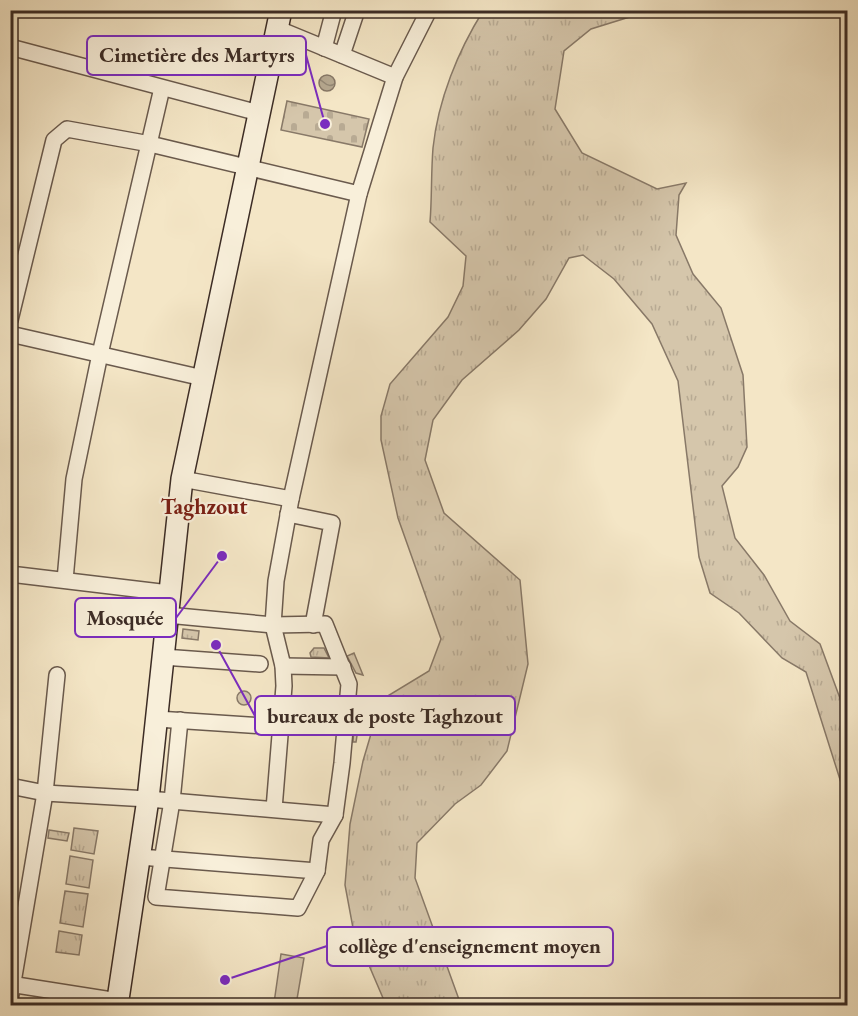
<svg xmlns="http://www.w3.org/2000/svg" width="858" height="1016" font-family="'EB Garamond',serif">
<defs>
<pattern id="grass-tufts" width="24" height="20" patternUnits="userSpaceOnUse" patternTransform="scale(1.5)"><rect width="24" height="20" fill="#d5c6ab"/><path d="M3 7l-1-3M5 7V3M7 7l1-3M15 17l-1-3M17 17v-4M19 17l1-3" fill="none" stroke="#b8aa93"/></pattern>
<pattern id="cemetery-stones" width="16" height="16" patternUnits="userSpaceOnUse" patternTransform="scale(1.5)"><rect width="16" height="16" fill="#d5c6ab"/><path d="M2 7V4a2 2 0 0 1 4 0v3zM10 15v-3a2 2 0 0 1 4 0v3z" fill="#b8aa93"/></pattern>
<pattern id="water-waves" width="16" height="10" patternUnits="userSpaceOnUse" patternTransform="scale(1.5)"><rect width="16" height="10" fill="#b5a78f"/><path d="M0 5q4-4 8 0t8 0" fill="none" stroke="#948875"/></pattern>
</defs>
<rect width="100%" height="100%" fill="#f4e6c6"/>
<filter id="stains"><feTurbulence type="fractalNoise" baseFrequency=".00333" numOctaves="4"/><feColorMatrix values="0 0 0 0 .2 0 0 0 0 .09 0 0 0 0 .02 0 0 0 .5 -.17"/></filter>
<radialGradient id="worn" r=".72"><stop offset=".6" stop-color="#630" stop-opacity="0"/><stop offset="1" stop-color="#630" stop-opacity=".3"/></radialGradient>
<g fill="url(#grass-tufts)" stroke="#887968" stroke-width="1.5">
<path d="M483 11H644L636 15 591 29 564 51 555 109 582 153 657 189 686 183 679 195 676 235 693 274 721 308 743 375 747 447 738 467 722 486 735 538 764 575 790 621 820 644 841 701 848 753 843 789 806 672 782 658 739 613 710 593 699 557 678 381 652 324 614 279 583 255 569 258 546 299 519 330 462 380 433 420 425 460 444 513 520 580 528 664 507 751 481 785 455 804 417 843 415 878 461 1005H386L353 928 345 885 350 824 363 761 381 700 429 671 441 639 398 518 381 440V416L390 384 448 317 463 286 466 256 430 222C432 198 431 173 433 148 438 100 458 51 483 11Z"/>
<polygon points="183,629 199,631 198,640 182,638"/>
<polygon points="314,648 324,648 329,658 311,657 310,653"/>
<polygon points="354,653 363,675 356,673 347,656"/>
<circle cx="244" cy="698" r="7"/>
<polygon points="355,710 361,710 356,742 353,742"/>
<polygon points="74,828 98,831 94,854 71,850"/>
<polygon points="49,830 69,833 67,841 48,838"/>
<polygon points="70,856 93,860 89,888 66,884"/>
<polygon points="65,891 88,894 83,927 60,923"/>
<polygon points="59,931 82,935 79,955 56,952"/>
</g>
<polygon fill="url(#cemetery-stones)" stroke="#887968" stroke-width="1.5" points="287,101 369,119 362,147 281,130"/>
<polygon fill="#d5c6ab" stroke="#887968" stroke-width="1.5" points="281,954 304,958 296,1005 274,1003"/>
<circle fill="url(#water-waves)" stroke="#857665" stroke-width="1.5" cx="327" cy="83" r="8"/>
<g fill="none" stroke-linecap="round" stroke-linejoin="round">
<defs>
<g id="street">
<polyline points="276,28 395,77"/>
<polyline points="10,47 259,113"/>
<polyline points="324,48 334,10"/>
<polyline points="342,55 357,10"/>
<polyline points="10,320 54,140 67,129 150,144 359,194"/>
<polyline points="10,334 203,378"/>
<polyline points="182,479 291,499"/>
<polyline points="288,514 332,523 313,625"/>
<polyline points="10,574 169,593"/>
<polyline points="65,580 74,479 100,354 162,88"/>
<polyline points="167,615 273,625 325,624 349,684 342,763 335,815 321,840 317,871 298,908 156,897 172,801 180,720"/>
<polyline points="163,657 260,664"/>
<polyline points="283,666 343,667"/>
<polyline points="157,719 280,727"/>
<polyline points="10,786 45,793 148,799 335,815"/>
<polyline points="274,809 284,686 283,666 273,625 276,581 291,499 359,194 395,77 429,10"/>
<polyline points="140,857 317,871"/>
<polyline points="10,984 118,1001"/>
<polyline points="10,1000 45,793 57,675"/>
</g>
<polyline id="secondary" points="117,1006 148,799 182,479 281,10"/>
</defs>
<use href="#street" stroke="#6a5a4d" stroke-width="18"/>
<use href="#secondary" stroke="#3c2c25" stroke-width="24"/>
<use href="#street" stroke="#f8efda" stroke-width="15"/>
<use href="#secondary" stroke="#f8efda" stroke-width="21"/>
</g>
<g text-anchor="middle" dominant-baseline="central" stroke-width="4.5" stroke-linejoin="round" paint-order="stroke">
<g font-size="22" font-weight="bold" fill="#7a1f14" stroke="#f8efda">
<text x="204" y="506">Taghzout</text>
</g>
</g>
<path fill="none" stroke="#7b2cbf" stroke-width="2" d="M325 124L306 55M222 556L176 618M216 645L255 716M225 980L327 946"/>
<g fill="#7b2cbf" stroke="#f8efda" stroke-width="2">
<circle cx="325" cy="124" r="6"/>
<circle cx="222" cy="556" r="6"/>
<circle cx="216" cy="645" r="6"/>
<circle cx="225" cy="980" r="6"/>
</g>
<g fill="#f8efda" stroke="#7b2cbf" stroke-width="2">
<rect x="87" y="36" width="219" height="39" rx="6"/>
<rect x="75" y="598" width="101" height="39" rx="6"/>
<rect x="255" y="696" width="260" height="39" rx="6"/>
<rect x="327" y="927" width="286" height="39" rx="6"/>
</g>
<g font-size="21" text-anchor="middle" font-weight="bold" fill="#3c2c25">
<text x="197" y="62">Cimetière des Martyrs</text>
<text x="125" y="625">Mosquée</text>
<text x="385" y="723">bureaux de poste Taghzout</text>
<text x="470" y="953">collège d'enseignement moyen</text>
</g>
<rect width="858" height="1016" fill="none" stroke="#f4e6c6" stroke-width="36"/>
<rect x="12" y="12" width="834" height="992" fill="none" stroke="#3c2c25" stroke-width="3"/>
<rect x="18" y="18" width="822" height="980" fill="none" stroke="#3c2c25" stroke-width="1.5"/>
<rect width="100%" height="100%" filter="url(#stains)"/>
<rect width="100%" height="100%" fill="url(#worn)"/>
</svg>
